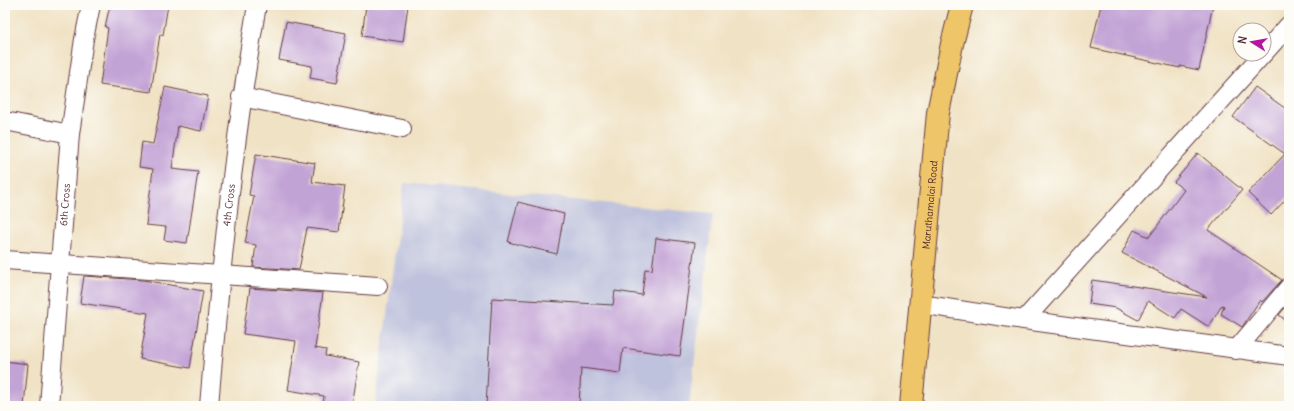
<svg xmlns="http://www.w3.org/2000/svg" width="1294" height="411" font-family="Delius,sans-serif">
<rect width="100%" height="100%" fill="#fdfcf7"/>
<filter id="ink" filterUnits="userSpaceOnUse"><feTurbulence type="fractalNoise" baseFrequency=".025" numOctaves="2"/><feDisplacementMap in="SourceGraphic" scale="8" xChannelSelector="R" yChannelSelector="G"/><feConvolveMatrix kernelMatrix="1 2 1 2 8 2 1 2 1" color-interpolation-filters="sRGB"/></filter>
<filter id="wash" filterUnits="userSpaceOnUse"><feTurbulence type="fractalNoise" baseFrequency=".012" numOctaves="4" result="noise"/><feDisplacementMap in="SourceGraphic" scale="16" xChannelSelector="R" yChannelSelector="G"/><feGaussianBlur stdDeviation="0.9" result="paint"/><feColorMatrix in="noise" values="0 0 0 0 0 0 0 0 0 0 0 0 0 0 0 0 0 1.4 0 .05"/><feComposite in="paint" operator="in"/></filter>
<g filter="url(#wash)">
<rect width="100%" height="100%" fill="#f0e2c4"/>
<polygon fill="#bfc2dd" points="404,183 713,214 689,406 375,406"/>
<g id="blocks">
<g fill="#c2a3d6">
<polygon points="110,5 168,5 163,35 160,34 151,92 100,85 108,28 105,27"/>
<polygon points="366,5 408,5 403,42 362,36"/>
<polygon points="1101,5 1213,5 1199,70 1180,66 1180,68 1091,48"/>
<polygon points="286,22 346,33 337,83 310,78 312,66 279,60"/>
<polygon points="165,87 208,96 201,131 178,126 172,169 198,172 187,243 164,240 166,227 146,225 153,169 139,167 142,142 153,144"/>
<polygon points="1255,87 1289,111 1289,196 1271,215 1248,193 1285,154 1233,117"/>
<polygon points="1198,153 1242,190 1208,230 1282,280 1262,302 1260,300 1242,327 1221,314 1224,306 1222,305 1209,327 1181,309 1175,318 1148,301 1138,320 1116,308 1089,304 1092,280 1207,297 1122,253 1134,230 1149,237 1184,190 1174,182"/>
<polygon points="256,154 315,163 312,182 345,186 339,232 307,228 299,270 253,267 256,245 245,243 254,196 249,195"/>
<polygon points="518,202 564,214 557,254 508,242"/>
<polygon points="656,238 695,243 680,356 623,348 620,373 581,368 579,406 486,406 492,298 613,305 615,291 642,295 645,269 652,270"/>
<polygon points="84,276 143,280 203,291 190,368 140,359 148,313 80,303"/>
<polygon points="250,288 323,293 315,348 326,350 325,356 359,362 352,406 323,406 324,396 288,390 296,341 243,334"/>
<polygon points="1289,303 1289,323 1279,315"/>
<polygon points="5,361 28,364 24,406 5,406"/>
</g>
</g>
</g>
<g filter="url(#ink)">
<use href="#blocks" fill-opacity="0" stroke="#633c42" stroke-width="1"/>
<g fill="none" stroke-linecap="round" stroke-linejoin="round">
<defs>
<g id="minor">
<polyline points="1264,53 1289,25"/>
<polyline points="241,97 402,129"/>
<polyline points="5,121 70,134"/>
<polyline points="5,260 378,286"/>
<polyline points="920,304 1024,320 1289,356"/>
<polyline points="1024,320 1263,54"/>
<polyline points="1236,350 1289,287"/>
<path id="s1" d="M49 406 70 134 84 39 91 5"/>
<path id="s2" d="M209 406C220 272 234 138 257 5"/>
</g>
<g id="primary">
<path id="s3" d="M911 406 938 113 952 44 962 5"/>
</g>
</defs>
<use href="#minor" stroke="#633c42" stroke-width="20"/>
<use href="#primary" stroke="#633c42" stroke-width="24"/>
<use href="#minor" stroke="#fff" stroke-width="18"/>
<use href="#primary" stroke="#eec569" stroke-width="22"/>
</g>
</g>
<g text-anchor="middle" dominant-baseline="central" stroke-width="4" stroke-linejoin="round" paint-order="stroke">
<g font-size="10" fill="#4a1f2b" stroke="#fdfcf7">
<text stroke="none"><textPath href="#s3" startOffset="202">Maruthamalai Road</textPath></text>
<text stroke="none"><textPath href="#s1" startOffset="202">6th Cross</textPath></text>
<text stroke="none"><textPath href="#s2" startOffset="202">4th Cross</textPath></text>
</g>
</g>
<rect width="1294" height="411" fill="none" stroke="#fdfcf7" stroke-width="20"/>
<g transform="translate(1252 42) rotate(281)"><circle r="19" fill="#fdfcf7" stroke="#b5a4a5"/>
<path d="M0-3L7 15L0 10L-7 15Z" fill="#b5179e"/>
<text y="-6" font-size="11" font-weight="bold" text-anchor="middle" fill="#4a1f2b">N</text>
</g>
</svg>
